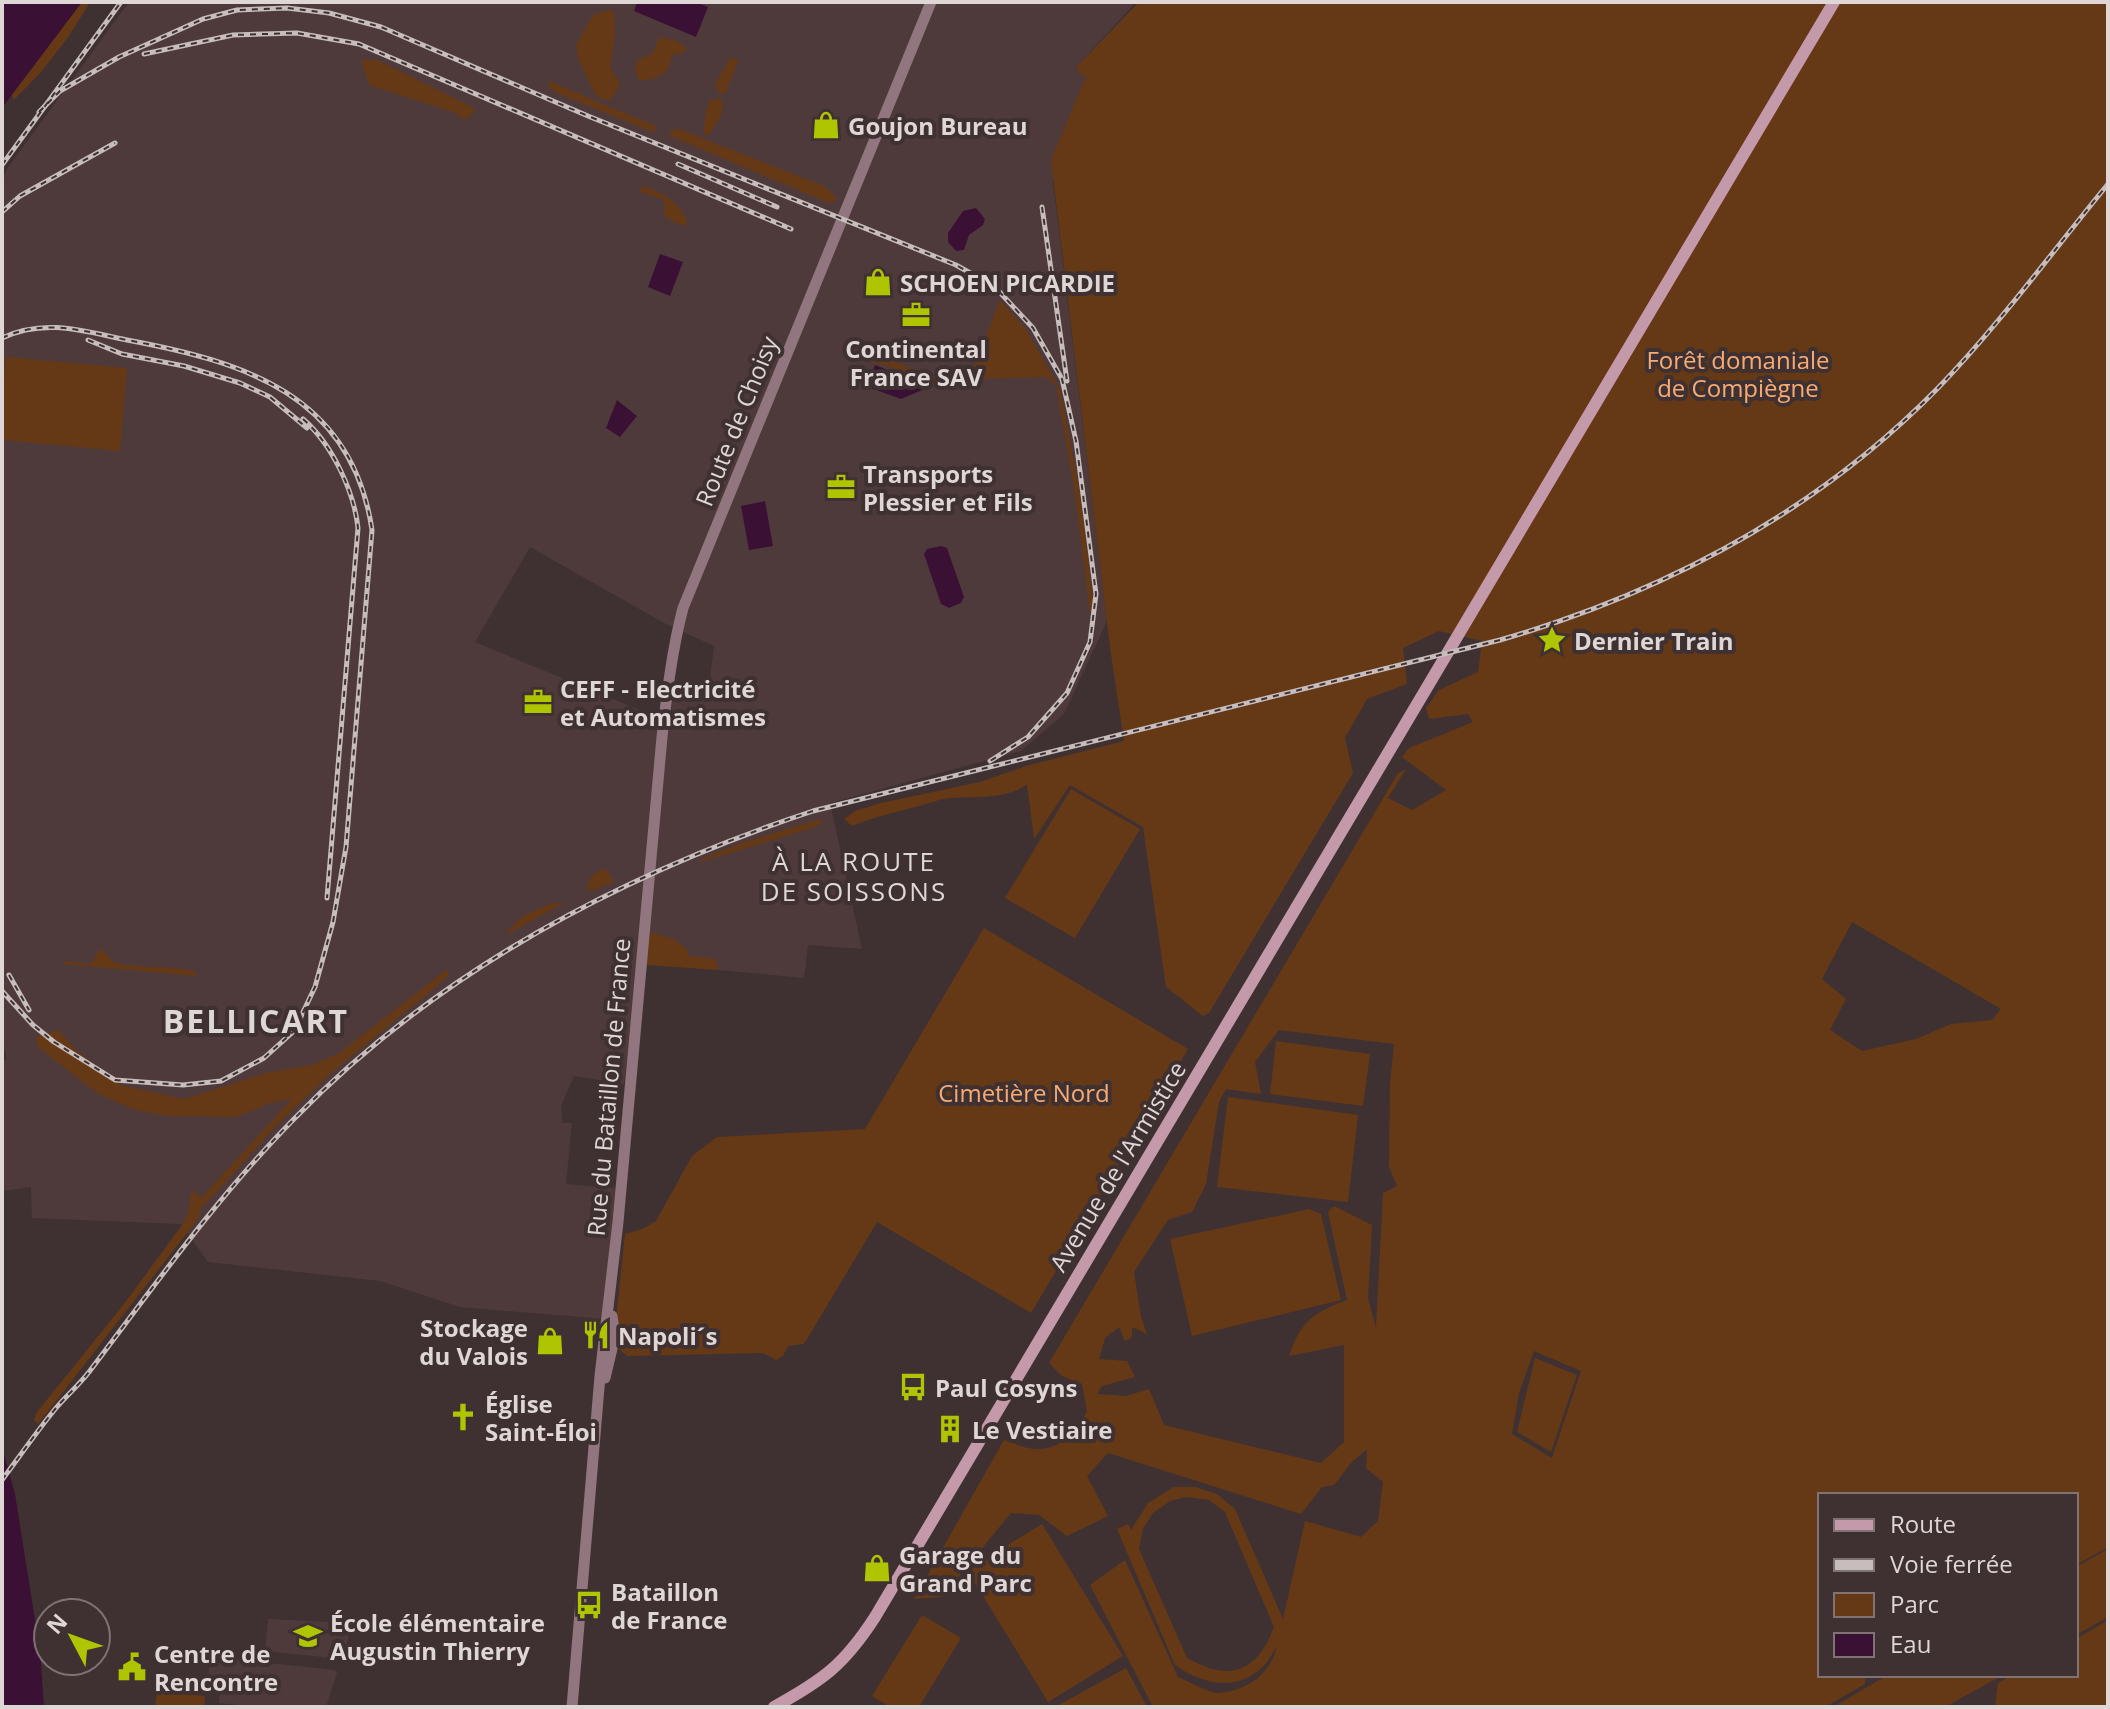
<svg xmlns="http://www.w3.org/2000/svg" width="2110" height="1709" font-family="'Open Sans',sans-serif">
<rect width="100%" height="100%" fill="#3f3132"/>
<g fill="#4f3a3b" fill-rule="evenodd">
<path d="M129 2H1136L1078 65 1087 75 1053 183 1107 621 1064 714 1021 751 830 803 862 949 808 945 804 978 644 963 624 1084 574 1076 561 1106 562 1123H572L566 1184 615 1188 605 1319 460 1307 380 1281 208 1262 181 1224 32 1218 31 1187 2 1191V1061L7 1059 2 1039V181L7 169ZM530 547 664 623 714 646 710 680 672 695 671 723 475 642Z"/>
<polygon points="268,1619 348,1623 353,1623 342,1659 265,1651"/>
<polygon points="210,1657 335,1670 337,1673 326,1707 261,1707 219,1703 220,1689 207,1688"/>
</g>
<g fill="#653916" fill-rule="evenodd">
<polygon points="76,2 90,2 69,36 42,71 14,100 10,92"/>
<path d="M1139 2H2108V1547L2076 1565V1495H1820V1675H1866L1865 1684 1825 1707H1153L1090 1585 1125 1560 1178 1677C1189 1681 1207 1693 1218 1693 1248 1691 1271 1673 1277 1646 1274 1650 1271 1657 1267 1662 1241 1693 1205 1686 1175 1665L1117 1529 1128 1524 1131 1530 1148 1503 1174 1487H1196L1217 1494 1235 1509 1283 1619 1305 1521 1361 1537 1378 1521 1383 1482 1366 1468 1367 1449 1351 1463 1334 1485 1322 1487 1301 1514 1108 1453 1087 1476 1108 1516 1067 1536 1039 1515 1011 1513 942 1597 914 1599 1004 1440C1014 1443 1027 1450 1037 1449 1062 1449 1076 1431 1087 1411L1082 1384 1062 1376 1049 1363 1398 773 1406 769 1388 798 1412 810 1446 790 1402 757 1409 748 1473 722 1468 714 1429 719 1426 708 1439 690 1478 672 1482 641 1439 631 1403 648 1407 684 1367 699 1345 738 1353 773 1209 1013 1203 1016 1166 987 1143 827 1070 785 1034 839 1027 784C1004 802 971 795 943 799 935 801 927 804 919 806 896 812 874 817 852 826L844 819 855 811 881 803 980 782 1026 766 1124 741 1110 647 1051 160 1086 76 1077 72 1078 65ZM1852 922 2001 1009 1992 1020 1951 1024 1916 1039 1862 1051 1830 1030 1846 999 1822 979ZM1279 1030 1394 1044 1390 1084 1389 1167 1397 1186 1383 1193 1376 1328 1368 1298 1372 1225 1334 1206 1328 1212 1347 1300C1314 1312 1300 1322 1289 1356L1344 1345V1442L1321 1463 1164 1425 1149 1389 1126 1396 1097 1394 1102 1386 1135 1377 1127 1361 1099 1359 1105 1338 1119 1327 1125 1341 1132 1337V1327L1147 1334 1141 1317 1134 1272 1168 1220 1192 1212 1206 1184 1219 1102 1226 1089 1261 1094 1255 1062ZM1534 1351 1581 1371 1552 1458 1512 1434 1519 1393ZM1186 1497 1209 1500 1225 1512 1274 1627C1257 1673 1229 1682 1187 1658L1139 1549 1143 1529 1153 1513 1170 1501Z"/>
<polygon points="609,10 614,12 615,35 610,68 620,83 610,101 596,96 579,61 576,45 593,15"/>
<path d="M659 37 674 40 687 48 683 53 672 55C669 75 657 80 639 80L635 69 637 61 653 53Z"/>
<polygon points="730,58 737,59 738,62 725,94 719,93 715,84"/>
<polygon points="361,60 377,60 474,108 474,112 465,120 453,112 369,85"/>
<path d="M549 81C584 95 618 112 655 125V133L557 93 549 87Z"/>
<path d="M720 98 723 103 721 115 710 134 704 135C704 122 705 112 710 100Z"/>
<polygon points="679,129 824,186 837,198 835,201 829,203 670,136 671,130"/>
<path d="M641 186C660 190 684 205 688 225 676 225 671 221 663 213L665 204 662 199 640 192Z"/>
<polygon points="1000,300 1025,328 1060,389 1080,493 1093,599 1092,612 1090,613 1075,494 1056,385 1045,377 969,379"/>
<polygon points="868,349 871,353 938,378 940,384 916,379 894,368 871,362 862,350"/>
<polygon points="5,357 127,368 120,451 2,440"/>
<polygon points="1071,789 1140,829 1075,938 1005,898"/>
<polygon points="820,819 823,821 815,827 701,862 699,860 739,844"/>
<path d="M606 869 614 882 592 891 586 888C590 877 595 870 606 869Z"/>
<path d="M554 903H564L506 935C516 917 536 909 554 903Z"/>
<polygon points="984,928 1188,1049 1031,1313 877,1222 804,1344 788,1346 783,1356 776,1360 763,1353 627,1356 618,1348 620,1328 616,1320 625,1234 642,1229 656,1221 692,1156 717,1137 865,1129"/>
<polygon points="652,932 675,940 687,949 688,956 716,959 718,970 647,965 647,944"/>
<path d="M99 950H103C107 954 110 961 116 963 135 969 185 965 197 973L196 976 64 964 66 961 91 964Z"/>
<polygon points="447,969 449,975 437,986 331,1073 276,1126 213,1196 201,1207 198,1219 38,1424 34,1420 37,1412 124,1304 182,1225 188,1215 191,1193 195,1191 201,1198 292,1099 270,1103 236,1117 167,1116 132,1109 97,1093 38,1047 36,1037 58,1030 77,1051 120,1085 184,1099 266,1073 311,1065 338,1054"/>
<polygon points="1276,1041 1370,1054 1363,1106 1270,1094"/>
<polygon points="1228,1097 1358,1115 1348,1202 1217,1187"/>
<polygon points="1309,1209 1321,1214 1341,1300 1192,1336 1170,1239"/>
<polygon points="1535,1358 1577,1375 1551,1452 1517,1432"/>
<polygon points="1042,1524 1123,1656 1048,1702 967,1570"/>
<polygon points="2108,1549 2108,1617 2076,1635 2076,1567"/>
<polygon points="922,1615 961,1638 919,1707 890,1707 872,1696"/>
<polygon points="2108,1620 2108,1707 1995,1707 1998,1683 2012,1675 2076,1675 2076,1639"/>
<polygon points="1126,1668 1147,1707 1055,1707"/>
<polygon points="1888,1675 2003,1675 1945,1707 1833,1707"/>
<polygon points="157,1690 205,1696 204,1707 155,1707"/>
</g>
<g fill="#3a1034">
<polygon points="2,2 82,2 2,108"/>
<polygon points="637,2 695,2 708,7 696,37 634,11"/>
<polygon points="976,208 985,219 983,225 969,235 964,250 956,251 948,242 948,233 963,211"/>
<polygon points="660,254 683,262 670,296 648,287"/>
<polygon points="875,365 927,386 927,388 901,399 868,387 866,386"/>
<polygon points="617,400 637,416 620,437 606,428"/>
<polygon points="765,501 773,546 749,550 741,506"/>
<polygon points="941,546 947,548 964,597 961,603 949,608 941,604 924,554 927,549"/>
<polygon points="2,1447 15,1494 40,1651 44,1707 2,1707"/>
</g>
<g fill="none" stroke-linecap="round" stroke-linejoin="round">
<g stroke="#91757f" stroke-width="11">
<polyline points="605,1378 615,1336 612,1316"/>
<path d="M572 1707 600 1376 618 1222 662 737C667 693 672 650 683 608L931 2"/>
</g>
<path stroke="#c499a9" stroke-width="12" d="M774 1707C823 1680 844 1665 875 1617L1834 2"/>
<defs>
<g id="rail">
<polyline points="144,54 233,35 297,33 359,44 791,229"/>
<polyline points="39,112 60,91 119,57 203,19 237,10 287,8 329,13 381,27 588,116 956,265 995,287 1033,328 1062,379 1076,441 1096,594 1090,642 1067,693 1028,737 990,761"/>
<polyline points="678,164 777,207"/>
<polyline points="2,165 121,2"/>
<polyline points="1042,207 1067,381"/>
<polyline points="2,212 20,196 115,143"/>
<path d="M2 338C45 318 83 331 127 340 245 362 352 395 372 530L346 847 333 922 315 987 294 1031 264 1058 221 1081 183 1085 115 1080 54 1042 33 1025 2 991"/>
<polyline points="88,340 122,354 184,366 240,383 270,397 307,428"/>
<path d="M303 419C332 444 354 491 358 528L327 898"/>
<polyline points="9,975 29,1010"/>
<path d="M2 1480C20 1456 37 1431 56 1408 67 1395 79 1385 89 1372 155 1285 217 1197 294 1119 437 972 620 875 813 811L1500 640C1665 592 1816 512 1937 389 1999 325 2052 252 2108 184"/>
</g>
</defs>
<use href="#rail" stroke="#c7bdbd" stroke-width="5"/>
<use href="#rail" stroke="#3f3132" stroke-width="2" stroke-dasharray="6" stroke-linecap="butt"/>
</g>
<defs>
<symbol id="shop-bare" viewBox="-9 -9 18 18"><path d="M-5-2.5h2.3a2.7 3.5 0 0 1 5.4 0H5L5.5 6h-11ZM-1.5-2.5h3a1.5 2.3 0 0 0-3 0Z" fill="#b0c501" stroke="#3f3132" stroke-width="2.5" paint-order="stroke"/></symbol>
<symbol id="office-bare" viewBox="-9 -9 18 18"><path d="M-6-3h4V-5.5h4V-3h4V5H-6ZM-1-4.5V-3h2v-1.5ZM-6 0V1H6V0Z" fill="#b0c501" stroke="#3f3132" stroke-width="2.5" paint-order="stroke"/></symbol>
<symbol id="sight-bare" viewBox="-9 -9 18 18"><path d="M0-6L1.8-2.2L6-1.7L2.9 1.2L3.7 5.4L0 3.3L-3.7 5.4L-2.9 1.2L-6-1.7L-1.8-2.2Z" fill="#b0c501" stroke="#3f3132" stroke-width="2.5" paint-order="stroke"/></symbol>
<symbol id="restaurant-bare" viewBox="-9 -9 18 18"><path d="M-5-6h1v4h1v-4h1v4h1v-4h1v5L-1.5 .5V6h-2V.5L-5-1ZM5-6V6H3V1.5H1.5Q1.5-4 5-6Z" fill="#b0c501" stroke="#3f3132" stroke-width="2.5" paint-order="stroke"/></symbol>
<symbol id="bus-bare" viewBox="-9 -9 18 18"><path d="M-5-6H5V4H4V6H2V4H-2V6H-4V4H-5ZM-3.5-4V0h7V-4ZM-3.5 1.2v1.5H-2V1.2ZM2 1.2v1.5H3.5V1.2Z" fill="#b0c501" stroke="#3f3132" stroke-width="2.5" paint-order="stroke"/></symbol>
<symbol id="church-bare" viewBox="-9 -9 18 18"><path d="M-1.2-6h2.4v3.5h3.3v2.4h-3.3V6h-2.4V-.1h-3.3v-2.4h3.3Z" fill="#b0c501" stroke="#3f3132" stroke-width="2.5" paint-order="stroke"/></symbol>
<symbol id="building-bare" viewBox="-9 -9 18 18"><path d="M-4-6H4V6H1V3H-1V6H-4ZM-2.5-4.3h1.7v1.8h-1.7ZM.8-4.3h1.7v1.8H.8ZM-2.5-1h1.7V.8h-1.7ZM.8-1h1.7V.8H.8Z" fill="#b0c501" stroke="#3f3132" stroke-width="2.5" paint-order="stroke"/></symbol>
<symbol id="school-bare" viewBox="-9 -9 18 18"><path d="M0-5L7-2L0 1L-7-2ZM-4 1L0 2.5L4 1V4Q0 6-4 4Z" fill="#b0c501" stroke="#3f3132" stroke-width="2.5" paint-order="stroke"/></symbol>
<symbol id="civic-bare" viewBox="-9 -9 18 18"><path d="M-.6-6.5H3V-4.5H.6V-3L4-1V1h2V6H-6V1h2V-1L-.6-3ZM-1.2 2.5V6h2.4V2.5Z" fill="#b0c501" stroke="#3f3132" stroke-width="2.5" paint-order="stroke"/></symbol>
</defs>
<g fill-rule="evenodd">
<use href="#shop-bare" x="806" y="105" width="40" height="40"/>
<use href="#shop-bare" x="858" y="262" width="40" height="40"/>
<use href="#office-bare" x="896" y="295" width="40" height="40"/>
<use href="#office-bare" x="821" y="467" width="40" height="40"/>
<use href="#sight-bare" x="1532" y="620" width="40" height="40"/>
<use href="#office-bare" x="518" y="682" width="40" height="40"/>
<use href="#restaurant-bare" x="576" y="1315" width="40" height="40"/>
<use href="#shop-bare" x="530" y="1321" width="40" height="40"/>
<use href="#bus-bare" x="893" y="1367" width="40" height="40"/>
<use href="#church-bare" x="443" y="1397" width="40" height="40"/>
<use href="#building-bare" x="930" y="1409" width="40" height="40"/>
<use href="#shop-bare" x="857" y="1548" width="40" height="40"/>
<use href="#bus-bare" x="569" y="1585" width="40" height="40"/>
<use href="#school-bare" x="288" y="1616" width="40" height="40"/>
<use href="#civic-bare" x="112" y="1647" width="40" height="40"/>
</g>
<g text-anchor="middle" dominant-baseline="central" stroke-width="8" stroke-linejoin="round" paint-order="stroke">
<g font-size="24" font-weight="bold" fill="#dfd6d6" stroke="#3f3132" text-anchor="start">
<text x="848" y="125">Goujon Bureau</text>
<text x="900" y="282">SCHOEN PICARDIE</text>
<text x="916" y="348" text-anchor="middle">Continental<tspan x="916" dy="28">France SAV</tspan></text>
<text x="863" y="473">Transports<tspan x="863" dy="28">Plessier et Fils</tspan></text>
<text x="1574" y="640">Dernier Train</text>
<text x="560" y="688">CEFF - Electricité<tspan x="560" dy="28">et Automatismes</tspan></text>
<text x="528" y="1327" text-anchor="end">Stockage<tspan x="528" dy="28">du Valois</tspan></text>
<text x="618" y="1335">Napoli´s</text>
<text x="935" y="1387">Paul Cosyns</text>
<text x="485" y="1403">Église<tspan x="485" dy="28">Saint-Éloi</tspan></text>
<text x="972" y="1429">Le Vestiaire</text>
<text x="899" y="1554">Garage du<tspan x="899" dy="28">Grand Parc</tspan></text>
<text x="611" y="1591">Bataillon<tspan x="611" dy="28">de France</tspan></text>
<text x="330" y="1622">École élémentaire<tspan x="330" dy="28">Augustin Thierry</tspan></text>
<text x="154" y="1653">Centre de<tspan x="154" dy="28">Rencontre</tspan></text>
</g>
<g font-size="24" fill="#f6ab75" stroke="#3f3132">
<text x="1738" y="359">Forêt domaniale<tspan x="1738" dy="28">de Compiègne</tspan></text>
<text x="1024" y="1092">Cimetière Nord</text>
</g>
<g font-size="24" fill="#dfd6d6" stroke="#3f3132">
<text transform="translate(736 421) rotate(-68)">Route de Choisy</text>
<text transform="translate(608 1087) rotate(-85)">Rue du Bataillon de France</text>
<text transform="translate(1117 1166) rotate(-59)">Avenue de l'Armistice</text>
</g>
<g font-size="26" letter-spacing="2" fill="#dfd6d6" stroke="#3f3132">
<text x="854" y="861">À LA ROUTE<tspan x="854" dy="30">DE SOISSONS</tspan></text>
</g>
<g font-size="32" font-weight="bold" letter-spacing="2" fill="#dfd6d6" stroke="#3f3132">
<text x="256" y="1020">BELLICART</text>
</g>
</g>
<rect width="2110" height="1709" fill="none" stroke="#dfd6d6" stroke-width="8"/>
<rect x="1818" y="1493" width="260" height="184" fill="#3f3132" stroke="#7f7374" stroke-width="2"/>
<rect x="1834" y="1519" width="40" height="12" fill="#c499a9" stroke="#7f7374" stroke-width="2"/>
<text x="1890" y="1533" font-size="24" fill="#dfd6d6">Route</text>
<rect x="1834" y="1559" width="40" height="12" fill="#c7bdbd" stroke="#7f7374" stroke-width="2"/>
<text x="1890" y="1573" font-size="24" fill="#dfd6d6">Voie ferrée</text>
<rect x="1834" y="1593" width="40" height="24" fill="#653916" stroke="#7f7374" stroke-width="2"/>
<text x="1890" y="1613" font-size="24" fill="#dfd6d6">Parc</text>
<rect x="1834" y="1633" width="40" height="24" fill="#3a1034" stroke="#7f7374" stroke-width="2"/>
<text x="1890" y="1653" font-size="24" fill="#dfd6d6">Eau</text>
<g transform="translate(72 1637) rotate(311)"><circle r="38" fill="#3f3132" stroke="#7f7374" stroke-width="2"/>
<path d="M0-6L14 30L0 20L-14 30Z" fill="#b0c501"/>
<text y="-12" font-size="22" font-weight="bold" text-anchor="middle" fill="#dfd6d6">N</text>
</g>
</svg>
